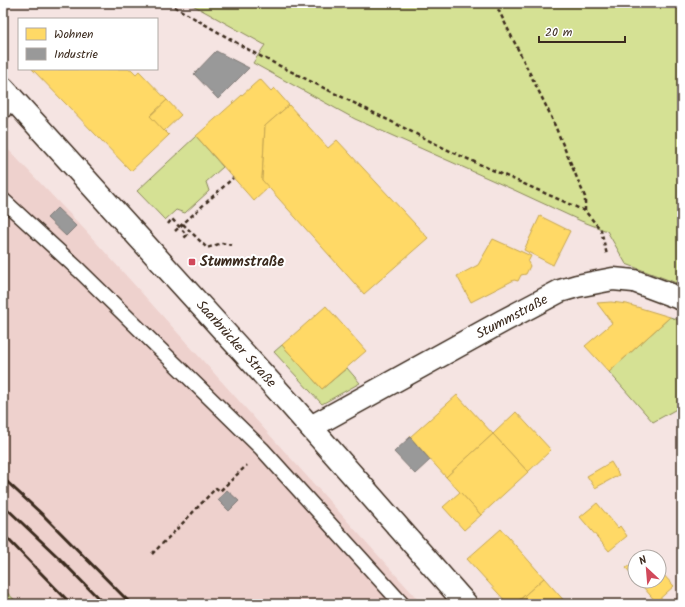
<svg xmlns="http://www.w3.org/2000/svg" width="685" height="607" font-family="Kalam,sans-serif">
<rect width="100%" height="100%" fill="#f5e4e2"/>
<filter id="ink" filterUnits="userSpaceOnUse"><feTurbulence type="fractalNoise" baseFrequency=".025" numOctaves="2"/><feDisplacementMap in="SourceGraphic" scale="8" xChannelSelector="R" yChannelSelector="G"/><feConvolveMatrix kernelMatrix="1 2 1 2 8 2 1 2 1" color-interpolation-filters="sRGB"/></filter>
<g filter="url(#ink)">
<polygon fill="#eed1cd" points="3,144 85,230 422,604 17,604 3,592"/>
<g fill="#d5e194" stroke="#888659">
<polygon points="189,3 682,3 682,285 626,264 607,231 581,221 512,189 355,119 253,63 265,45"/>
<polygon points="196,136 223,167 206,182 209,191 185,213 176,210 165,220 137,191"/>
<polygon points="670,317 682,321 682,406 653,422 609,372"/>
<polygon points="282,345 322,389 347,368 360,383 322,404 274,352"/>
<polygon points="3,589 19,604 3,604"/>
</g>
<g fill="#ffd966" stroke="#c4a450">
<polygon points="32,69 131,69 136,74 139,71 167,100 150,116 169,135 131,171"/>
<polygon points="260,79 271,91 274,88 289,105 265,126 262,180 269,187 254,201 196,136"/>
<polygon points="167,100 181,115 164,131 150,116"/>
<polygon points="289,105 328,148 337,140 428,238 364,294 262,180 265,126"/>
<polygon points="540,216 570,231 553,265 524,250"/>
<polygon points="493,239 531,256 528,262 530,266 526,274 521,275 518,281 514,280 471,302 457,276 478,265"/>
<polygon points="611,302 627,304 670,317 609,372 585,346 612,323 597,303"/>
<polygon points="326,306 366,351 322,389 282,345"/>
<polygon points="457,395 493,434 446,477 410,437"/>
<polygon points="516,412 551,450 528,472 493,434"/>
<polygon points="493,434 528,472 481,515 446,477"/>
<polygon points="611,462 619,475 595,488 587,476"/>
<polygon points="460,492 481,515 464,530 443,507"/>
<polygon points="597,503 618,528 620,526 627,536 609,551 580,517"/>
<polygon points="501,529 544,578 515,604 508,604 467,559"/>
<polygon points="644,553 648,557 639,557"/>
<polygon points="635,561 635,578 626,568"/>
<polygon points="659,570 674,586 656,602 638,581 659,581"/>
<polygon points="544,578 567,604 515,604"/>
</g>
<g fill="#999" stroke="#7d7874">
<polygon points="216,51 249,68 218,99 194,74"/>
<polygon points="57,208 76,226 66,236 47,218"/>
<polygon points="410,437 430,460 415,474 394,452"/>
<polygon points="227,490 239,501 229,511 218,500"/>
</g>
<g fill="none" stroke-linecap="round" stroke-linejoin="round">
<defs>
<g id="service">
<polyline points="3,112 12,97"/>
<polyline points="3,200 79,270 262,449 402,604"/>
</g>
<polyline id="minor" points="311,427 503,321 560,291 577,286 613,279 634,281 682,299"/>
<polyline id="primary" points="3,88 291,405 466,604"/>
</defs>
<use href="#service" stroke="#3b2a1e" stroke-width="17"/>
<use href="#minor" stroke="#3b2a1e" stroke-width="25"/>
<use href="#primary" stroke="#3b2a1e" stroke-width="25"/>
<g stroke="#3b2a1e" stroke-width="2.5" stroke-dasharray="4 3" stroke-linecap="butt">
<polyline points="168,3 256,54 452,152 585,211 601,230 607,255"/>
<polyline points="495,3 550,114 585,197 585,211"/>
<polyline points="168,224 172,219 187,235 183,239"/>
<polyline points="183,224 207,248 222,243 231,245"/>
<polyline points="175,231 233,178"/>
<polyline points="152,554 178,528 216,488 220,491 247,465"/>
</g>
<use href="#service" stroke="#fff" stroke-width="14"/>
<use href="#minor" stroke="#fff" stroke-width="22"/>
<use href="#primary" stroke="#fff" stroke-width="22"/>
<g stroke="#3b2a1e" stroke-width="3">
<polyline points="3,478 44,516 131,604"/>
<polyline points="3,505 58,557 104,604"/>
<polyline points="3,534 71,604"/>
</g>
</g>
</g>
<rect fill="#d1495b" stroke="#fff" stroke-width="1.5" x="188" y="258" width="8" height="8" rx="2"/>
<g text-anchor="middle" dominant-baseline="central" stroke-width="4" stroke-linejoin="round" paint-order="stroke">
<g font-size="14" font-weight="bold" fill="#3b2a1e" stroke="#fff" text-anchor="start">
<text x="200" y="262">Stummstraße</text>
</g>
<g font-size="14" fill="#3b2a1e" stroke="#fff">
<text transform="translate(512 317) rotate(-28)">Stummstraße</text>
<text transform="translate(236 344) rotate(48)">Saarbrücker Straße</text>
</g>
</g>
<rect width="685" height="607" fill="none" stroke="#fff" stroke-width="16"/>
<rect x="8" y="8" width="669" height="591" fill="none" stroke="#3b2a1e" stroke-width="1.5" filter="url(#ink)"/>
<rect x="18" y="18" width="140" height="52" fill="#ffffff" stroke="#b1aaa5"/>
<rect x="26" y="28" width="20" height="12" fill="#ffd966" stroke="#b1aaa5"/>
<text x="54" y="38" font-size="12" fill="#3b2a1e">Wohnen</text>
<rect x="26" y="48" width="20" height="12" fill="#999999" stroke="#b1aaa5"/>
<text x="54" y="58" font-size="12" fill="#3b2a1e">Industrie</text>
<g transform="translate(647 569) rotate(334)"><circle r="19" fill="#ffffff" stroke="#b1aaa5"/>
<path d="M0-3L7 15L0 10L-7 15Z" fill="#d1495b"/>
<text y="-6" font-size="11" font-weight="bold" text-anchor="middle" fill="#3b2a1e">N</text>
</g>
<path d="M539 36v6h86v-6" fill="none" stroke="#3b2a1e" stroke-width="2"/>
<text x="545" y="36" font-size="12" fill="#3b2a1e" stroke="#ffffff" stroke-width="3" paint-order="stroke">20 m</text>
</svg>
